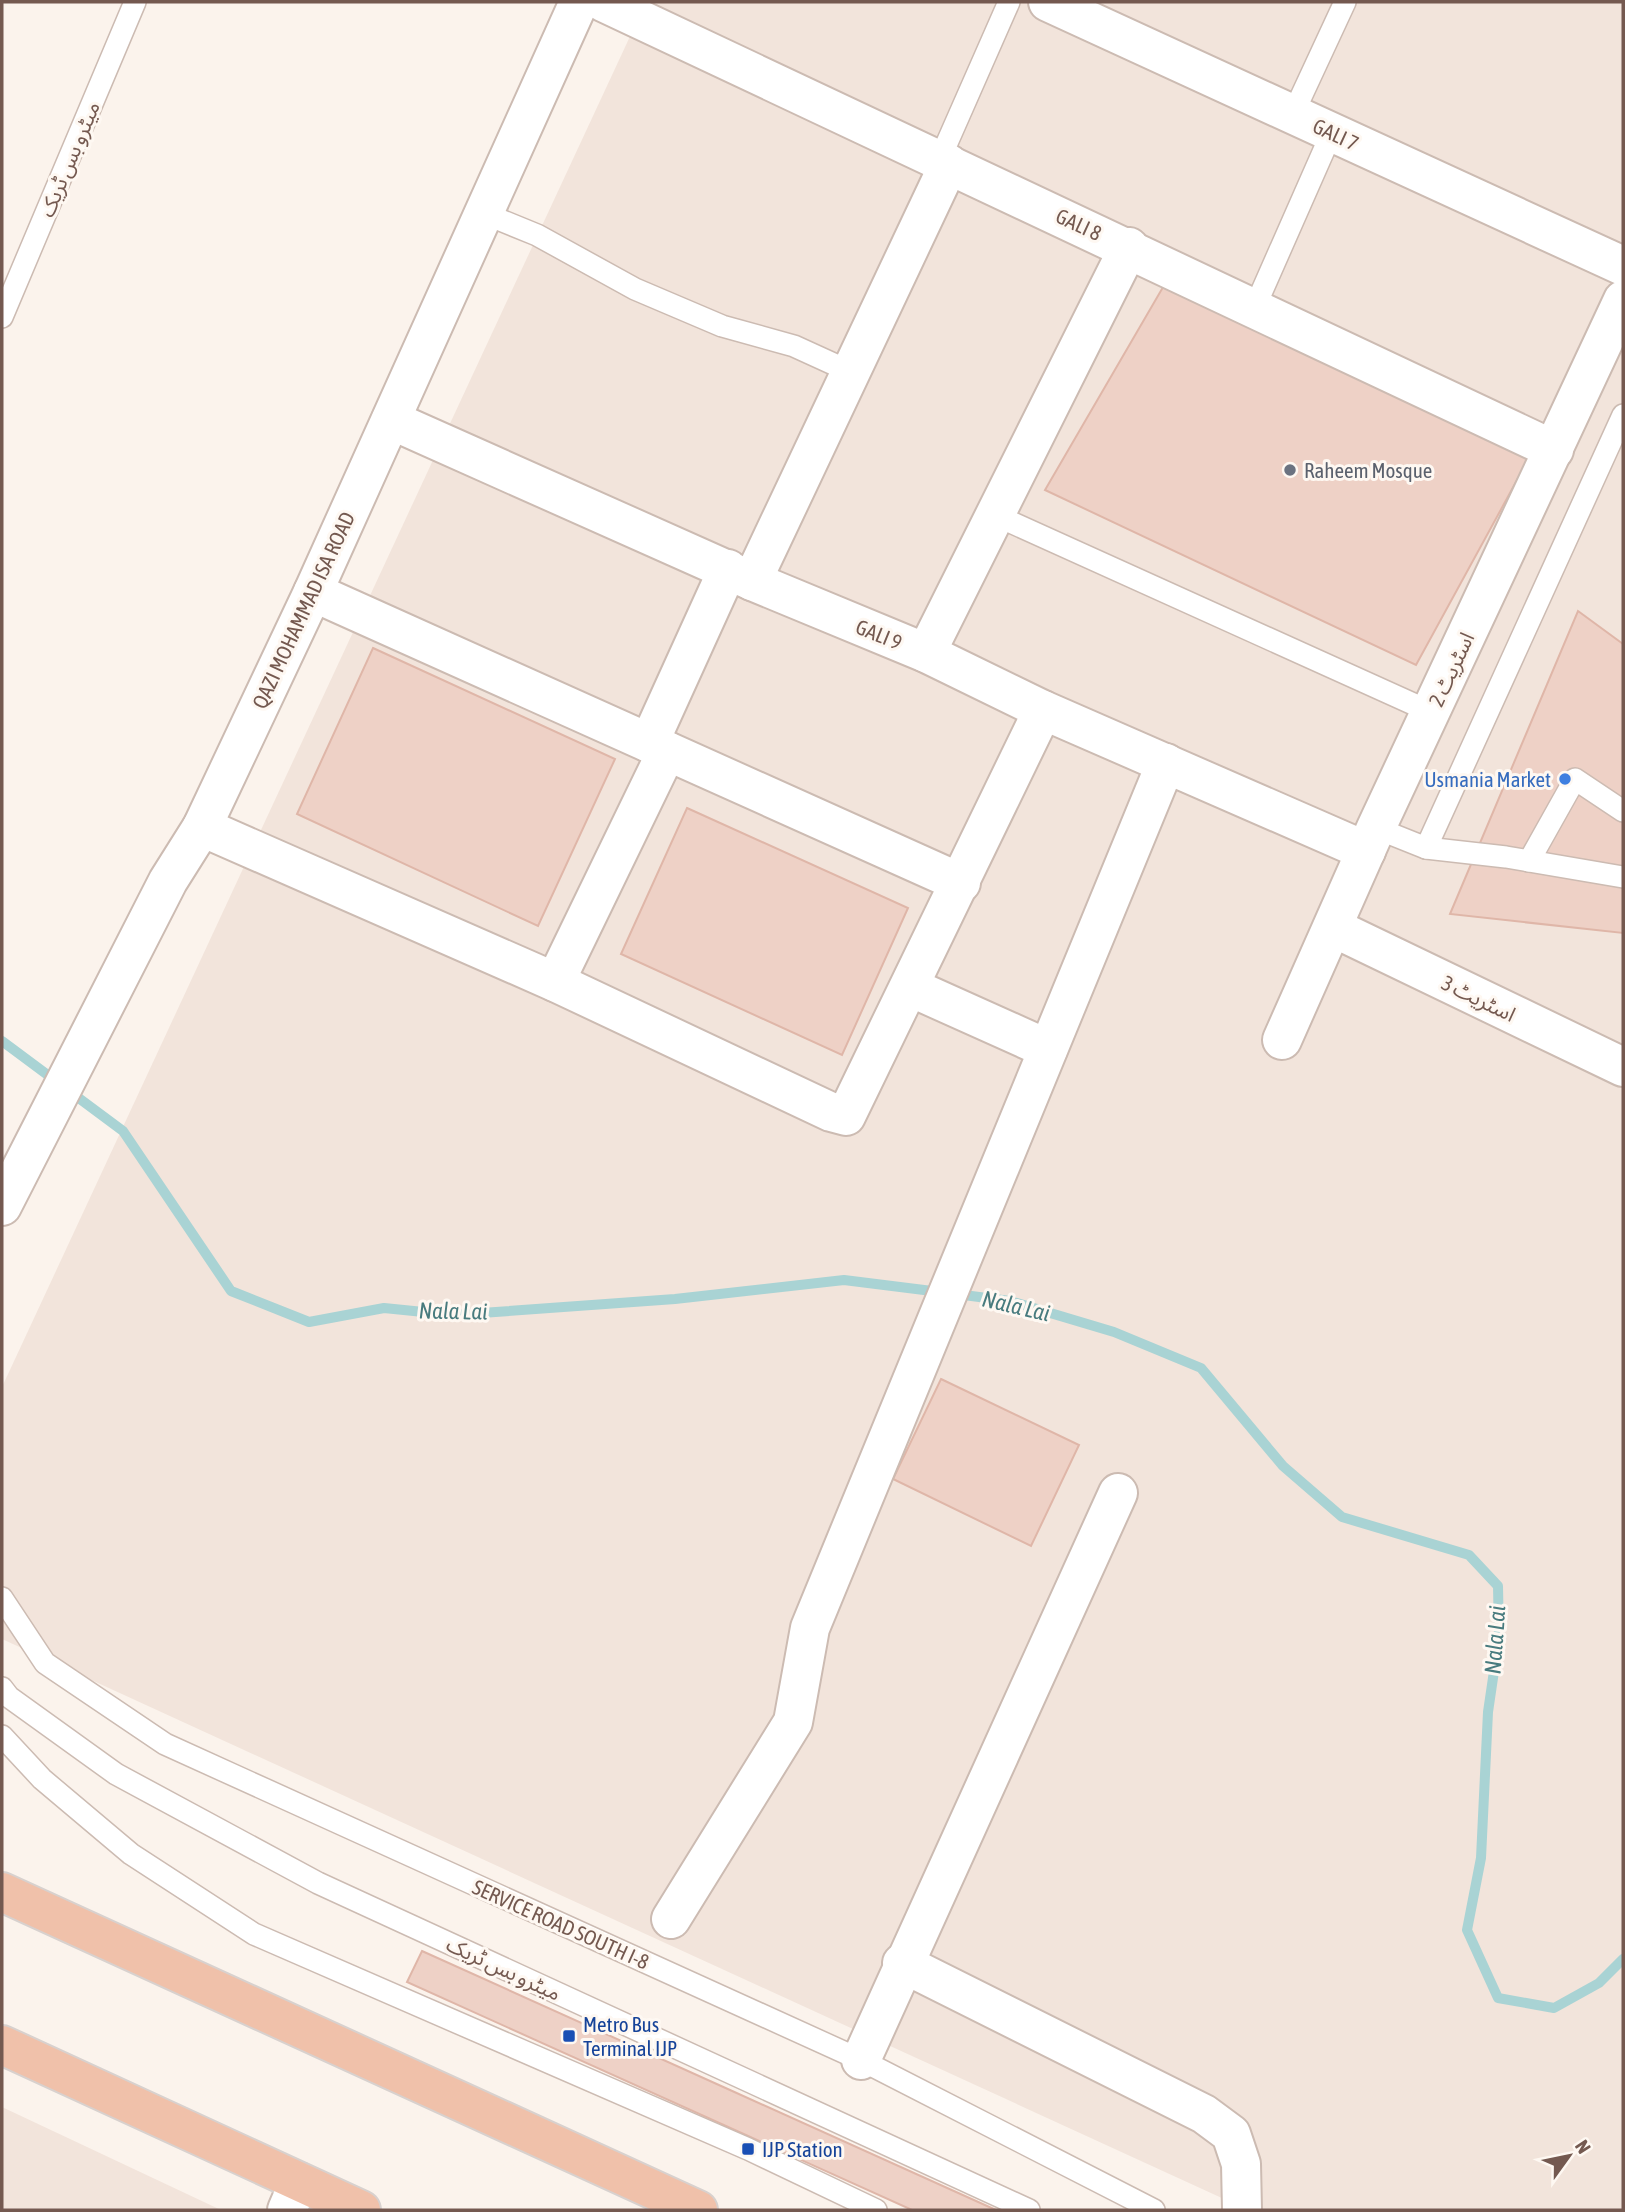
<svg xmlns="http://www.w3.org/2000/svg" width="1625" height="2212" font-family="'Asap Condensed','Noto Sans Arabic',sans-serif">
<rect width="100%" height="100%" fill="#fbf3ec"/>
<g fill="#f2e4db">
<polygon points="646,2 1623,2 1623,2210 1248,2210 2,1639 2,1387"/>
<polygon points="2,2107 221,2210 2,2210"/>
</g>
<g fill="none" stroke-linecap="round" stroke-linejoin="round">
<g stroke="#a9d3d4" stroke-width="10">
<polyline points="2,1041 123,1131 231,1291 309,1322 384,1308 453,1315 675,1299 844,1280 940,1292"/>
<polyline points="956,1294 1010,1301 1114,1332 1201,1368 1283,1466 1342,1517 1469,1555 1498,1586 1499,1637 1488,1712 1481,1858 1467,1930 1498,1998 1554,2008 1599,1983 1623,1959"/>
</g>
</g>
<g fill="#eed1c6" stroke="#dfb6a8" stroke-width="2">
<polygon points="1166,282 1534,449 1416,665 1045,490"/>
<polygon points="1578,611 1623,644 1623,933 1450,914"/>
<polygon points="373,648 615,759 538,926 297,814"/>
<polygon points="687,808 908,908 842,1055 621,954"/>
<polygon points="941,1379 1079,1445 1031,1546 893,1479"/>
<polygon points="422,1951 730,2090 996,2210 912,2210 407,1982"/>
</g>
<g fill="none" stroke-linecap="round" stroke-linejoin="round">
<defs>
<g id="service">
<polyline points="1293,114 1345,2"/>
<polyline points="939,161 1009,2"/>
<polyline points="483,213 537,235 635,289 722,326 794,346 851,372"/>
<polyline points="1254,309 1332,132"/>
<polyline points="2,317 135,2"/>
<polyline points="995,515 1431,712"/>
<polyline points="1376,828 1426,848 1623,415"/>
<polyline points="1426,848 1506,857 1623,877"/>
<polyline points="1529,861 1575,779 1623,811"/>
<polyline points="2,1598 45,1663 165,1744 861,2060 1154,2210"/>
<polyline points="2,1688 9,1697 116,1774 318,1883 1029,2210"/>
<polyline points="2,1736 42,1779 131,1854 254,1934 748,2149 876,2210"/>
</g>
<g id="minor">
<polyline points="603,2 1554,450"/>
<polyline points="1048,2 1623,266"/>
<polyline points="391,420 752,581 926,653 1043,710 1366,851"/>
<polyline points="752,581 949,164"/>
<polyline points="313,592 961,883"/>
<polyline points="926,653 1129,247"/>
<polyline points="649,743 728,569"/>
<polyline points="202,827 555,982 831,1112 846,1116 1043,710"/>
<polyline points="1334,928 1623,1067"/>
<polyline points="555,982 667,751"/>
<polyline points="910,987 1048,1049"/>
<polyline points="1282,1040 1376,828 1623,300"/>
<polyline points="671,1919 793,1722 810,1628 1166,763"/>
<polyline points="902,1963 1204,2114 1231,2134 1241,2164 1242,2210"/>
<polyline points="861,2060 1118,1493"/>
<polyline points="287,2210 299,2182"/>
</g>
<polyline id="tertiary" points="2,1206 168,881 202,827 313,592 579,2"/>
<g id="trunk">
<polyline points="2,1892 698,2210"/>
<polyline points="2,2045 361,2210"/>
</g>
</defs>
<use href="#service" stroke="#ccbbb2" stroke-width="24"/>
<use href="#minor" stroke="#ccbbb2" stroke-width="42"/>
<use href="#tertiary" stroke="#ccbbb2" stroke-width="42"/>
<use href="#trunk" stroke="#d8d1ce" stroke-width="42"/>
<use href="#service" stroke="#fff" stroke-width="21"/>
<use href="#minor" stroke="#fff" stroke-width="38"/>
<use href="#tertiary" stroke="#fff" stroke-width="38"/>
<use href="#trunk" stroke="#f0c1aa" stroke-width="38"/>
</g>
<circle fill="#6b7280" stroke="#fef8f2" stroke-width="2.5" cx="1290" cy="470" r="7"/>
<circle fill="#3f7fe0" stroke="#fef8f2" stroke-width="2.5" cx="1565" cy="779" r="7"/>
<g fill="#1a4fb4" stroke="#fef8f2" stroke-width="2.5">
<rect x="562" y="2029" width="14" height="14" rx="3.5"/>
<rect x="741" y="2142" width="14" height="14" rx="3.5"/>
</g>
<g text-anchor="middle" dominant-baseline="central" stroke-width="6" stroke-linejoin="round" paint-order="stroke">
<g font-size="21" fill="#745950" stroke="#fef8f2">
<text transform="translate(1336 134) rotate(25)">GALI 7</text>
<text transform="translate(69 159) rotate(-67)">میٹرو بس ٹریک</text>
<text transform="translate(1079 224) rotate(25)">GALI 8</text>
<text transform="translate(303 610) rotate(-65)">QAZI MOHAMMAD ISA ROAD</text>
<text transform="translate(879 634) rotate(22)">GALI 9</text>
<text transform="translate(1451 669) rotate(-65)">اسٹریٹ 2</text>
<text transform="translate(1479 998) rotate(26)">اسٹریٹ 3</text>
<text transform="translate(561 1924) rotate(24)">SERVICE ROAD SOUTH I-8</text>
<text transform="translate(504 1968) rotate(25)">میٹرو بس ٹریک</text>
</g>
<g font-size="21" fill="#5b616d" stroke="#fef8f2" text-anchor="start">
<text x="1304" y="470">Raheem Mosque</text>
</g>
<g font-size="21" fill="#366cbe" stroke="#fef8f2" text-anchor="end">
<text x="1551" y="779">Usmania Market</text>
</g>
<g font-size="21" fill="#164399" stroke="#fef8f2" text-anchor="start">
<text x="583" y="2024">Metro Bus<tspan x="583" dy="24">Terminal IJP</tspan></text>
<text x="762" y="2149">IJP Station</text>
</g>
<g font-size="23" font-style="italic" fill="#487b7e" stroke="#fef8f2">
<text transform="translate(1016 1306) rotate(13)">Nala Lai</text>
<text transform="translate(453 1311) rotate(1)">Nala Lai</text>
<text transform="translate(1495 1640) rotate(-86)">Nala Lai</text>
</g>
</g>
<rect width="1625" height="2212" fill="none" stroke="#745950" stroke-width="7"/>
<g transform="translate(1569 2156) rotate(57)" stroke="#fef8f2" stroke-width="5" paint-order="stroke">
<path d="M0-5L12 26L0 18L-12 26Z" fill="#745950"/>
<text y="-10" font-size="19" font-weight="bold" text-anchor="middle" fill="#745950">N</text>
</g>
</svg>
